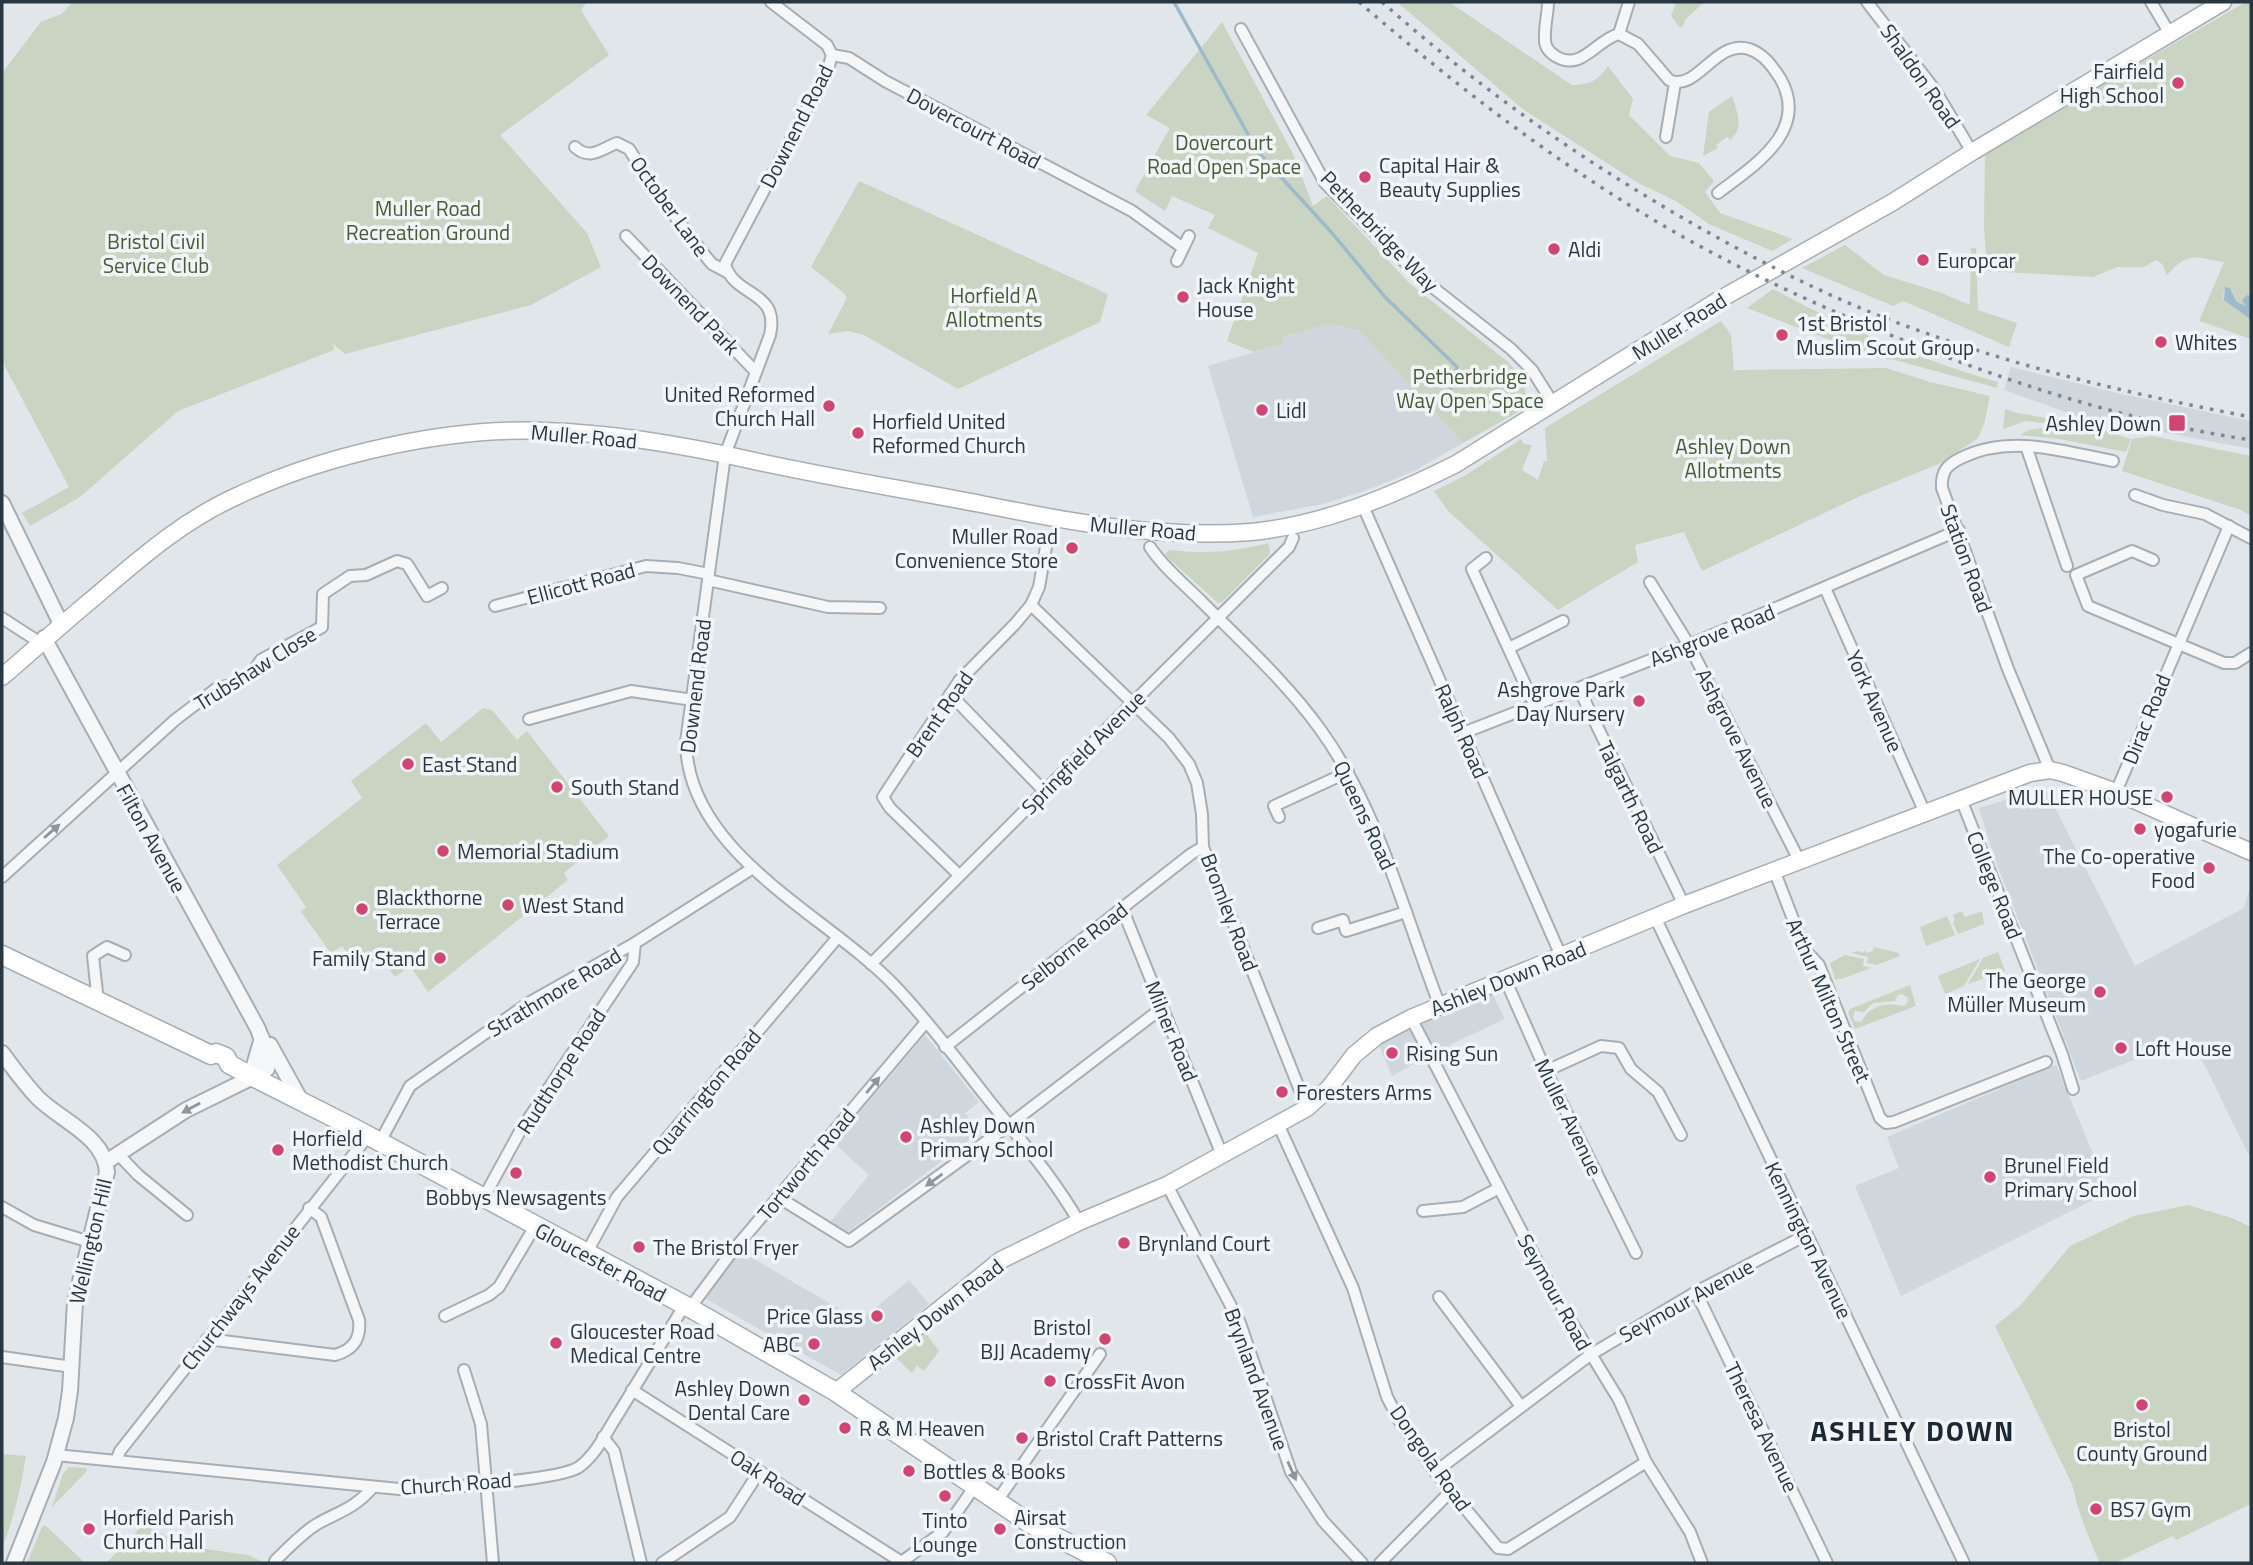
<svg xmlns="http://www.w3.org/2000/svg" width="2253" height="1565" font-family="'Titillium Web',sans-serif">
<rect width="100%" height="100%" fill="#e1e6ea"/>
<g fill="#cfd6dc">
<polygon points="1328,324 1359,330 1463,443 1414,471 1370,489 1323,504 1253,517 1208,366 1284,343 1283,337"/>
<polygon points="2011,367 2121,394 2251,421 2251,449 2152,430 2139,434 2099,424 2004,390"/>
<polygon points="2045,788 2135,966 2244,908 2251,884 2251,1160 2191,1037 2081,1081 1993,854 1979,808"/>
<polygon points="1492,993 1505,1019 1441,1049 1392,1076 1378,1043 1427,1019"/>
<polygon points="925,1035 979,1102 965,1113 980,1132 848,1232 831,1221 869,1175 834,1143"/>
<polygon points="2056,1065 2109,1192 1901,1296 1855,1186 1899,1168 1887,1137"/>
<polygon points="740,1251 860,1321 909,1280 929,1304 841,1375 706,1299"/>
</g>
<g fill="#cad4c2" fill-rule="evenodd">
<polygon points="73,2 587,2 581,10 609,55 500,135 587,233 601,267 531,305 345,354 333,344 334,350 178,411 80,497 30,526 22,513 69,487 2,361 2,73 41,22 61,14"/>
<path d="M1397 2H1449L1572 85C1589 85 1598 81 1608 66L1633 99 1629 115 1670 156 1699 163 1714 181 1705 192 1720 213 1793 239 1772 251 1709 224 1676 201 1638 183 1524 110Z"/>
<polygon points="1676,2 1704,2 1685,20 1684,25 1680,28 1671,16"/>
<path d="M2246 2H2251V296L2247 295 2246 306 2236 301 2230 288H2225L2223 297 2227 302 2251 320V339L2199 321 2224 262C2194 257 2189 251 2167 275L2162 264 2156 260 2144 267H2117L2093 277 1987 271 1984 226 1985 153Z"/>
<polygon points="1222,22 1293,154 1313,206 1327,196 1409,283 1508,362 1522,378 1526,395 1520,411 1463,443 1359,330 1328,324 1283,337 1284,343 1254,352 1227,341 1258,253 1208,228 1215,215 1172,196 1165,211 1135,191 1170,128 1146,115"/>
<path d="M1732 96C1737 112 1745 128 1730 140L1727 137 1716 145 1718 148 1703 156 1709 112Z"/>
<polygon points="859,181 1108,294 1100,322 958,389 864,335 847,331 828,334 847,298 844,293 811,267"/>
<polygon points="1845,245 1884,275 1939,292 1970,305 1971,248 1976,248 1978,310 2017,323 2009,347 1903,301 1893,306 1802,268"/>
<path d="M1773 289C1843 327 1921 360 1998 382L1997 388 1895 360 1877 358 1747 308Z"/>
<polygon points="1721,321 1731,335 1734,370 1886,368 1930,382 1990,396 1984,424 1978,438 1941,463 1858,497 1702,571 1684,532 1635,545 1638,562 1558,610 1448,511 1434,491 1466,475 1521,439 1524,444 1532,445 1522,470 1538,480 1544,461 1547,461 1545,428"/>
<polygon points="2005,409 2017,413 2071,422 2060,425 2025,421 2003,429"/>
<path d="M2088 426 2131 439 2126 452 2059 439 2020 435C2041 420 2060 436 2084 433Z"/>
<polygon points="2152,436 2251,456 2251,516 2241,510 2122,471 2132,439"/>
<path d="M1268 543 1270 549 1269 555 1222 602 1218 603 1165 555 1169 550C1204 554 1234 552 1268 543Z"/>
<polygon points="483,708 492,710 517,740 527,731 609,836 564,873 568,880 428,992 410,966 395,977 379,956 367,966 362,960 356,965 342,946 331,953 301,912 306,907 277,865 362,798 351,781 426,723 441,742"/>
<polygon points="1962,911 1965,917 1982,911 1984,924 1958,934 1953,922 1955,920 1953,915"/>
<polygon points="1947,916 1955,935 1926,946 1920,927"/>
<polygon points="1874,947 1899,953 1900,956 1877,965 1867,963 1868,957 1851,953 1858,951 1863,953 1864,950 1867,953 1873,951"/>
<polygon points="1998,952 2005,971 1968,984 1983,958"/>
<polygon points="1845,955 1864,959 1863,966 1871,968 1841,979 1835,979 1830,963"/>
<polygon points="1980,959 1964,986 1945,994 1938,976"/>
<path d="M1910 985 1916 1006 1855 1029 1848 1012 1850 1009ZM1902 994 1908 998 1907 1003 1904 1006C1886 1002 1870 1005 1861 1022L1854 1021 1853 1017 1855 1011 1864 1012 1873 1003 1895 1001 1898 995Z"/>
<path d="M2188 1205 2232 1218 2251 1227V1504L2176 1540 2173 1536 2115 1563H2100C2088 1537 2078 1512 2072 1484L1995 1326 2019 1307 2070 1246 2134 1216Z"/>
<polygon points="924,1331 939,1351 924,1371 917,1366 912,1373 894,1356"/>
<path d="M2 1454 26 1456C21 1487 14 1518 2 1548Z"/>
<polygon points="69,1467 86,1468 87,1471 52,1507 63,1474"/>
<polygon points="144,1524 184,1546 248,1555 265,1563 106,1563"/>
<polygon points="45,1525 85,1563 27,1563 42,1527"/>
</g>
<polygon fill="#9cbaca" points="2225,287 2230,288 2236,301 2245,306 2242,300 2247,295 2251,296 2251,320 2224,300"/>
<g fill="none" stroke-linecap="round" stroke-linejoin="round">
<polyline stroke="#9cbaca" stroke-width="3.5" points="1174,2 1258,152 1332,233 1385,297 1457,367 1451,388"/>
<defs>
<g id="minor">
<polyline points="771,2 827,45 832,55"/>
<path d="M1548 2C1548 14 1544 27 1545 40 1545 48 1550 53 1557 57 1582 71 1596 40 1619 34L1638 44 1669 80C1697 93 1715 39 1749 49 1764 54 1772 66 1780 78 1811 131 1753 166 1718 193"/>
<polyline points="1867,2 1935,90 1972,152"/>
<polyline points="2151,2 2170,34"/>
<polyline points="1241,29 1325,183 1421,278 1511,349 1532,370 1554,405"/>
<polyline points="1619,34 1629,2"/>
<path d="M832 55 828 69 725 264C734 298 780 289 770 335L725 455 686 742C687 853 825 914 893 984 927 1019 957 1060 988 1099 1020 1139 1053 1177 1079 1222"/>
<polyline points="832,55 849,58 885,81 1132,211 1183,248"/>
<polyline points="1666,137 1675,83"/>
<path d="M575 147C590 161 601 149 617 143L629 149 657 193 707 258 712 264 727 272"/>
<polyline points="626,236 755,371"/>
<polyline points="1177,261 1189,236"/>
<polyline points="2026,446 2067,566"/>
<polyline points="2135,495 2163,505 2205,514 2251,538"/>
<polyline points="1363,506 1561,956"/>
<path d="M1150 547C1163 567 1184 584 1201 601 1242 642 1286 682 1320 729 1380 812 1403 912 1440 1006"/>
<polyline points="1486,558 1472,569 1535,706"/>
<polyline points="2153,560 2132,551 2076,575 2088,606 2224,663 2235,663 2251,653"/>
<polyline points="708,580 828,607 880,608"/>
<polyline points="1650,582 1689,645 1799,860"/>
<polyline points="1825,588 1925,813"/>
<polyline points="1031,605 1169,738 1189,764 1197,783 1202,814 1203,847 1307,1108"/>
<polyline points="495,606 646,566 678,568 709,574"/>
<polyline points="2,618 39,642"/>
<polyline points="1509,648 1563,621"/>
<polyline points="1579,689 1684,905"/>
<polyline points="950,694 1044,791"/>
<polyline points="529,719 631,691 693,700"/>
<polyline points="1463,733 1689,645 1959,530"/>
<path d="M2050 770 2008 669 1942 488C1941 471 1947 465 1961 458 2010 434 2062 451 2113 461"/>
<polyline points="2116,792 2229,526"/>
<polyline points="1961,799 2062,1054 2073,1089"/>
<polyline points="1279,817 1274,806 1348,772"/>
<polyline points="1774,870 1805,950 1819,965 1880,1118 1886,1123 1894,1122 2046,1062"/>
<polyline points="959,875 890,808 883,797 959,681 1015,624 1031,605 1039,587 1047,541"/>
<polyline points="2,877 175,720 217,688 231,685 250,676 261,660 322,627 323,594 350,576 366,575 397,561 407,564 427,596 442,588"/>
<polyline points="1122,908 1222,1155"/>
<polyline points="1655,917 1964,1563"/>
<polyline points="1318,928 1343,920 1346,931 1406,912"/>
<polyline points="871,964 1289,547 1293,538"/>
<polyline points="1505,979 1546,1071 1636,1253"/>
<polyline points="98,1002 93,956 107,947 125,955"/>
<polyline points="1411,1018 1553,1292 1619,1400 1646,1462 1690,1532 1702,1563"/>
<polyline points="945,1047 1191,854 1203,847"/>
<polyline points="1546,1071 1601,1046 1619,1048 1631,1069 1658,1092 1681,1135"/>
<polyline points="1278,1124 1353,1288 1387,1397 1399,1420 1435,1472 1498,1548 1508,1549 1646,1462"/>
<polyline points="380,1142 410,1086 530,1002 635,943 753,868"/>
<polyline points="118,1154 138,1175 187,1215"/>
<polyline points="1167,1185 1240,1323 1291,1472 1323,1521 1362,1563"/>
<polyline points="778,1197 849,1241 1009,1125 1162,1008"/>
<polyline points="483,1199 519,1133 633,962 635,943"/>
<polyline points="2,1207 34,1225 90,1242"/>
<polyline points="1423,1211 1463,1207 1499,1188"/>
<polyline points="586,1254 617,1197 838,937"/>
<polyline points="1696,1292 1827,1563"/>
<polyline points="1439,1297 1520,1405"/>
<polyline points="690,1308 731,1253 926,1022"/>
<polyline points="445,1316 489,1295 499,1287 535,1226"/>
<path d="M207 1339 335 1355C353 1350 361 1339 359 1320L321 1217 309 1208"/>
<polyline points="2,1357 72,1367"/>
<polyline points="464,1370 481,1424 493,1563"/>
<polyline points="632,1390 903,1563"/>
<polyline points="603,1437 614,1451 641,1563"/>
<path d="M56 1455 399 1489C427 1490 561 1480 579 1467 597 1454 608 1429 620 1411 641 1376 663 1341 684 1306"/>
<polyline points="116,1461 120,1451 368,1136"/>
<polyline points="1435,1472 1590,1355 1696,1292 1806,1235"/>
<polyline points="997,1501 1100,1354"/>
<path d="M275 1561C288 1548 301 1534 317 1524 340 1511 354 1509 373 1487"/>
<polyline points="662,1563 730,1517 759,1472"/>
<polyline points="900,1563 943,1532 975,1486"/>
<polyline points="1380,1563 1451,1491"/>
</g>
<g id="tertiary">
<polyline points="2,503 61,624"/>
<polyline points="44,638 258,1029 269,1061 267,1069 261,1073 186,1110 106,1162"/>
<polyline points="270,1045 301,1101"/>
<path d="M2 1053C13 1068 24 1083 37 1097 59 1120 105 1136 107 1172L75 1302 70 1391 66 1418 54 1462 14 1563"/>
<polyline points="251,1076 262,1038"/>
</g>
<g id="secondary">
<path d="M2 677C31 652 60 626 90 601 136 562 180 522 235 497 323 455 446 427 544 431 616 433 689 446 759 462 833 478 907 490 981 504 1070 522 1159 539 1251 532 1323 525 1392 496 1456 464L1717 301 1893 202 1972 152 2223 2"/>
<polyline points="836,1392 1001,1260 1079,1222 1167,1185 1307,1108 1329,1088 1354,1055 1377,1036 1411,1018 1684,905 2030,773 2050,770 2063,773 2116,792 2251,852"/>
</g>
<polyline id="primary" points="2,955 211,1055 216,1053 226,1057 229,1064 251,1076 352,1127 690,1308 836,1392 1029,1523 1107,1563"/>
</defs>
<use href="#minor" stroke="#a6aeb4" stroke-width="14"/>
<use href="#tertiary" stroke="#a6aeb4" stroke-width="18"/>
<use href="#secondary" stroke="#a6aeb4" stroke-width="19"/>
<use href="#primary" stroke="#a0adb6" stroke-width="21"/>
<use href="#minor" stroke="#f4f6f8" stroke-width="10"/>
<use href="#tertiary" stroke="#f4f6f8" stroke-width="14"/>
<use href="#secondary" stroke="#fff" stroke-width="16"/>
<use href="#primary" stroke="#fff" stroke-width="18"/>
<g stroke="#7a8894" stroke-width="3.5" stroke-dasharray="3.5 7" stroke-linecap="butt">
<path d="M1359 2C1463 92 1574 177 1694 243 1780 290 1869 328 1960 362 2055 397 2151 425 2251 440"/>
<path d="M1382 2C1480 89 1581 160 1695 225 1764 264 1834 300 1909 327 2020 368 2135 395 2251 417"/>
</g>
</g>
<defs><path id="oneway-solid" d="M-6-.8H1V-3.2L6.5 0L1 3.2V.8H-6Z" transform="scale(1.75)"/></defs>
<g fill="#8e969d">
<use href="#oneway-solid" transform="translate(52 831) rotate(-41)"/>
<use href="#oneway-solid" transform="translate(873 1085) rotate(-50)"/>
<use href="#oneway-solid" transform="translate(191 1108) rotate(151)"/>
<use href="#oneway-solid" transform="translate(934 1180) rotate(144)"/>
<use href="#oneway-solid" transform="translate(1292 1471) rotate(66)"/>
</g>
<g fill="#cf4673" stroke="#f1f5f7" stroke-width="2.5">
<circle cx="2178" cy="83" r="7"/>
<circle cx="1365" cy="177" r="7"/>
<circle cx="1554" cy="249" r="7"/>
<circle cx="1923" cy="260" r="7"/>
<circle cx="1183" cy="297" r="7"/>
<circle cx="1782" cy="335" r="7"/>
<circle cx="2161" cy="342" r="7"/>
<circle cx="829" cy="406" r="7"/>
<circle cx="1262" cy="410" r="7"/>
<rect x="2168" y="414" width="18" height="18" rx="3.5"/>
<circle cx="858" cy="433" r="7"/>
<circle cx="1072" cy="548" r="7"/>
<circle cx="1639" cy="701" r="7"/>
<circle cx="408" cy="764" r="7"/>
<circle cx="557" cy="787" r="7"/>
<circle cx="2167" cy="797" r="7"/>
<circle cx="2140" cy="829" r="7"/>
<circle cx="443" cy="851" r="7"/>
<circle cx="2209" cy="868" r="7"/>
<circle cx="508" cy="905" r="7"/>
<circle cx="362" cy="909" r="7"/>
<circle cx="440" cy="958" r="7"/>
<circle cx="2100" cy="992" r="7"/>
<circle cx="2121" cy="1048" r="7"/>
<circle cx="1392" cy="1053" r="7"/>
<circle cx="1282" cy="1092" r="7"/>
<circle cx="906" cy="1137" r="7"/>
<circle cx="278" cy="1150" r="7"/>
<circle cx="516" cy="1173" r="7"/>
<circle cx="1990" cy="1177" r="7"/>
<circle cx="1124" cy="1243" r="7"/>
<circle cx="639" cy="1247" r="7"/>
<circle cx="877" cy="1316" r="7"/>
<circle cx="1105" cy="1339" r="7"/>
<circle cx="556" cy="1343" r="7"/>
<circle cx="814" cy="1344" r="7"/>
<circle cx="1050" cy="1381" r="7"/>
<circle cx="804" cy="1400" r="7"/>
<circle cx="2142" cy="1405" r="7"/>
<circle cx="845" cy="1428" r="7"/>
<circle cx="1022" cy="1438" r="7"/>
<circle cx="909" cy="1471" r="7"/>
<circle cx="945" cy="1496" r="7"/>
<circle cx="2096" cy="1509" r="7"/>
<circle cx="89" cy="1529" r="7"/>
<circle cx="1000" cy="1529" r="7"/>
</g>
<g text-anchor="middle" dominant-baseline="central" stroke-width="7" stroke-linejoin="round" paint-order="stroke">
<g font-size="21" fill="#293742" stroke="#f1f5f7" text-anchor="start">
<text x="2164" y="71" text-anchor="end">Fairfield<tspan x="2164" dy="24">High School</tspan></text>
<text x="1379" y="165">Capital Hair &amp;<tspan x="1379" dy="24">Beauty Supplies</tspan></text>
<text x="1568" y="249">Aldi</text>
<text x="1937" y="260">Europcar</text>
<text x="1197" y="285">Jack Knight<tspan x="1197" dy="24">House</tspan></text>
<text x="1796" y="323">1st Bristol<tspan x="1796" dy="24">Muslim Scout Group</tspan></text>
<text x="2175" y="342">Whites</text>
<text x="815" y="394" text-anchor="end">United Reformed<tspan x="815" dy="24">Church Hall</tspan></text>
<text x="1276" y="410">Lidl</text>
<text x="872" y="421">Horfield United<tspan x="872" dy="24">Reformed Church</tspan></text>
<text x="2161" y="423" text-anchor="end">Ashley Down</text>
<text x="1058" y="536" text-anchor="end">Muller Road<tspan x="1058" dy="24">Convenience Store</tspan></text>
<text x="1625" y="689" text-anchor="end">Ashgrove Park<tspan x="1625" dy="24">Day Nursery</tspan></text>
<text x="422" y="764">East Stand</text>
<text x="571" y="787">South Stand</text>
<text x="2153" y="797" text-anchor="end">MULLER HOUSE</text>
<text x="2154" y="829">yogafurie</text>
<text x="457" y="851">Memorial Stadium</text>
<text x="2195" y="856" text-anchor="end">The Co-operative<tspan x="2195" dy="24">Food</tspan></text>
<text x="376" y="897">Blackthorne<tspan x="376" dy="24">Terrace</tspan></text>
<text x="522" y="905">West Stand</text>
<text x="426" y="958" text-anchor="end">Family Stand</text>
<text x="2086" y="980" text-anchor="end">The George<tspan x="2086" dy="24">Müller Museum</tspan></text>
<text x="2135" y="1048">Loft House</text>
<text x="1406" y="1053">Rising Sun</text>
<text x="1296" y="1092">Foresters Arms</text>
<text x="920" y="1125">Ashley Down<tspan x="920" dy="24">Primary School</tspan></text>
<text x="292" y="1138">Horfield<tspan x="292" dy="24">Methodist Church</tspan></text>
<text x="2004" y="1165">Brunel Field<tspan x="2004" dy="24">Primary School</tspan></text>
<text x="516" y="1197" text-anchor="middle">Bobbys Newsagents</text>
<text x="1138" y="1243">Brynland Court</text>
<text x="653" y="1247">The Bristol Fryer</text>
<text x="863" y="1316" text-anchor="end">Price Glass</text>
<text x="1091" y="1327" text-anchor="end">Bristol<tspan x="1091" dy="24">BJJ Academy</tspan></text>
<text x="570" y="1331">Gloucester Road<tspan x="570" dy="24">Medical Centre</tspan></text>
<text x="800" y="1344" text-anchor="end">ABC</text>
<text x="1064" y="1381">CrossFit Avon</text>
<text x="790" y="1388" text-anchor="end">Ashley Down<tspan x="790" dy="24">Dental Care</tspan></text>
<text x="859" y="1428">R &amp; M Heaven</text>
<text x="2142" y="1429" text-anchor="middle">Bristol<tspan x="2142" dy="24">County Ground</tspan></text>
<text x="1036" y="1438">Bristol Craft Patterns</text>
<text x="923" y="1471">Bottles &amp; Books</text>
<text x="2110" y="1509">BS7 Gym</text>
<text x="103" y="1517">Horfield Parish<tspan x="103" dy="24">Church Hall</tspan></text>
<text x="1014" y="1517">Airsat<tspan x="1014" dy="24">Construction</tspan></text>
<text x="945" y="1520" text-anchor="middle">Tinto<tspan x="945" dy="24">Lounge</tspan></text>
</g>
<g font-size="21" fill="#293742" stroke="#f1f5f7">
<text transform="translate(1921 76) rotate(55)">Shaldon Road</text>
<text transform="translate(796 126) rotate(-63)">Downend Road</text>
<text transform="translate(974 128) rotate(28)">Dovercourt Road</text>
<text transform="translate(670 206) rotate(54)">October Lane</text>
<text transform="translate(1380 231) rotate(46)">Petherbridge Way</text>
<text transform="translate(691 304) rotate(46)">Downend Park</text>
<text transform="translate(1679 326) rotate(-32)">Muller Road</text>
<text transform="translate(584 436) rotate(5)">Muller Road</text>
<text transform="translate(1143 528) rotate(5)">Muller Road</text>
<text transform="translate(1967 558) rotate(70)">Station Road</text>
<text transform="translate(581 583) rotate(-15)">Ellicott Road</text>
<text transform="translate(1712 635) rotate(-22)">Ashgrove Road</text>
<text transform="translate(255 668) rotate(-32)">Trubshaw Close</text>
<text transform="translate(695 686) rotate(-83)">Downend Road</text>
<text transform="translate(1875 701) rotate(66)">York Avenue</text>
<text transform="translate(939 714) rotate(-55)">Brent Road</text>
<text transform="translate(2146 719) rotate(-68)">Dirac Road</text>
<text transform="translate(1462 731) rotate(66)">Ralph Road</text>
<text transform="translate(1737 738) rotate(63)">Ashgrove Avenue</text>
<text transform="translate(1083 752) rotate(-45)">Springfield Avenue</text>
<text transform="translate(1631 797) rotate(64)">Talgarth Road</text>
<text transform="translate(1365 815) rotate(65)">Queens Road</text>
<text transform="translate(152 838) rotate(61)">Filton Avenue</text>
<text transform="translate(1995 885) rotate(68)">College Road</text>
<text transform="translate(1230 912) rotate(69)">Bromley Road</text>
<text transform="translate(1074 946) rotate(-38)">Selborne Road</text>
<text transform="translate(1508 978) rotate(-22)">Ashley Down Road</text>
<text transform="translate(554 992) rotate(-31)">Strathmore Road</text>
<text transform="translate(1829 1000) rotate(66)">Arthur Milton Street</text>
<text transform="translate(1172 1031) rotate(68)">Milner Road</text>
<text transform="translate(561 1071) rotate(-57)">Rudthorpe Road</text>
<text transform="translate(706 1092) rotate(-50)">Quarrington Road</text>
<text transform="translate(1569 1117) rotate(64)">Muller Avenue</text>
<text transform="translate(806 1164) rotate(-50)">Tortworth Road</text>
<text transform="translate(1809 1240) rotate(64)">Kennington Avenue</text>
<text transform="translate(90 1241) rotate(-77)">Wellington Hill</text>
<text transform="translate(601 1262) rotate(28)">Gloucester Road</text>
<text transform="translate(1555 1292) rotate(61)">Seymour Road</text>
<text transform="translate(240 1297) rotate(-52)">Churchways Avenue</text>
<text transform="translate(1686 1300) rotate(-29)">Seymour Avenue</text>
<text transform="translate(935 1314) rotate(-38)">Ashley Down Road</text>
<text transform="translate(1257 1379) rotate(70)">Brynland Avenue</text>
<text transform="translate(1762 1427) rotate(64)">Theresa Avenue</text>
<text transform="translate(1431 1458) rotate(55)">Dongola Road</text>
<text transform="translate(768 1477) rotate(33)">Oak Road</text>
<text transform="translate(456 1483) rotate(-4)">Church Road</text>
</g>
<g font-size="21" fill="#455d36" stroke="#f1f5f7">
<text x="1224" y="142">Dovercourt<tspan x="1224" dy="24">Road Open Space</tspan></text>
<text x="428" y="208">Muller Road<tspan x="428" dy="24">Recreation Ground</tspan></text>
<text x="156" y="241">Bristol Civil<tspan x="156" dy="24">Service Club</tspan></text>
<text x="994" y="295">Horfield A<tspan x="994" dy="24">Allotments</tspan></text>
<text x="1470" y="376">Petherbridge<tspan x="1470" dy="24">Way Open Space</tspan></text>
<text x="1733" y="446">Ashley Down<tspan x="1733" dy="24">Allotments</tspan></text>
</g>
<g font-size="28" font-weight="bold" letter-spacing="2" fill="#1b2733" stroke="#f1f5f7">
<text x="1913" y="1430">ASHLEY DOWN</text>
</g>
</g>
<rect width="2253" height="1565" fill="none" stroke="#293742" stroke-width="7"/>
</svg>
